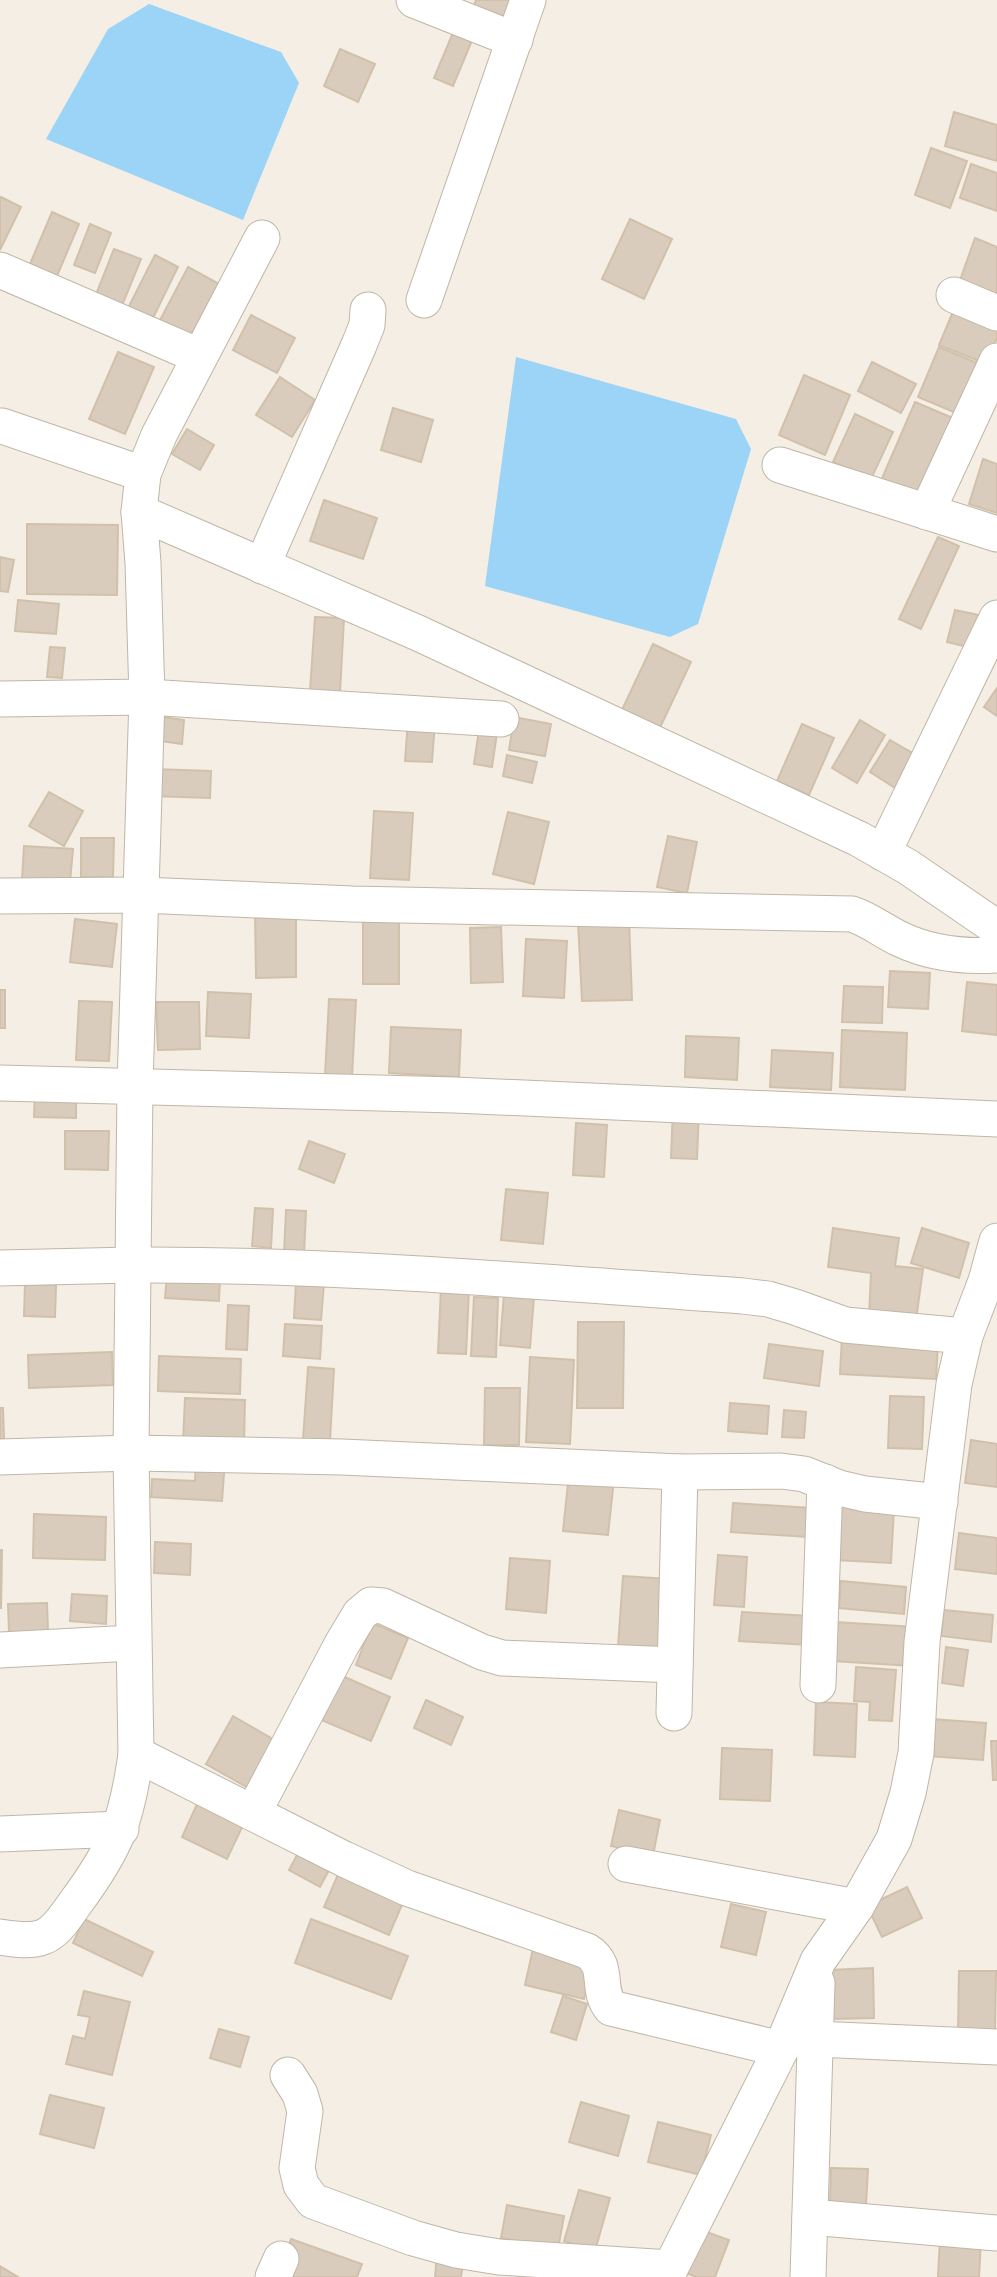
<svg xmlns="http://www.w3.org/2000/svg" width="997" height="2277" font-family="'Asap Condensed',sans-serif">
<rect width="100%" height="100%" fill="#f4eee4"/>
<g fill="#9bd4f6">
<polygon points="149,4 281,52 299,83 243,220 46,139 108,29"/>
<polygon points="516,357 736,419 751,449 698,624 670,637 485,586"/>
</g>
<g fill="#d9ccbc" stroke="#d1c1ab" stroke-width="2">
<polygon points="476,0 512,0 503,25 471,13"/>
<polygon points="457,23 476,31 453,86 434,78"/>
<polygon points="340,49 375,64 358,102 324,86"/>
<polygon points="954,112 997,125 997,161 945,146"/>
<polygon points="931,148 967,161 950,208 915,195"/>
<polygon points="971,164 997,173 997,211 960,198"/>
<polygon points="1,197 21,207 0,250 0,199"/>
<polygon points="52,212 79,224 57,276 30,264"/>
<polygon points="630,219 672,239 644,299 602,279"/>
<polygon points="90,224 111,233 95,273 74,265"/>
<polygon points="975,238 997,247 997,301 958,286"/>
<polygon points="114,249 141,259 121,308 95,297"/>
<polygon points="155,255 178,267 152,320 128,308"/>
<polygon points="188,267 219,284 189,339 159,322"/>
<polygon points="957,302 997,319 997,338 986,364 939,345"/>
<polygon points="251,315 295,338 277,373 233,350"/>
<polygon points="939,347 977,363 956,413 918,397"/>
<polygon points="118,352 154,367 125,434 89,419"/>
<polygon points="872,362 916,384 901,413 858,391"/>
<polygon points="804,375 850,395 825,455 779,435"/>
<polygon points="280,377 315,400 292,437 256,415"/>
<polygon points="915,402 953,418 918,499 880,483"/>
<polygon points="393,408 433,420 421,462 381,450"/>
<polygon points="855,414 893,432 871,479 833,462"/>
<polygon points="187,429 214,445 200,470 172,454"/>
<polygon points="983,459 997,464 997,513 969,504"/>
<polygon points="324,500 377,518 363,559 310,541"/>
<polygon points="27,524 118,525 117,595 27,594"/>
<polygon points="938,537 959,546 921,629 899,619"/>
<polygon points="0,557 14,560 8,592 0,591"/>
<polygon points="18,600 59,604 56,634 15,631"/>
<polygon points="955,610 979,615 972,648 947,642"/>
<polygon points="315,617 344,618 340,693 310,691"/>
<polygon points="653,644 691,662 658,732 620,714"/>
<polygon points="50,647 65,648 62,678 47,677"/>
<polygon points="997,688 997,716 984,707"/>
<polygon points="163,717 184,720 182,744 160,741"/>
<polygon points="514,717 551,724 545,756 509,750"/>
<polygon points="408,720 435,722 432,762 405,761"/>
<polygon points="860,720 885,735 857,783 832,768"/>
<polygon points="802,724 834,738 809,795 777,781"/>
<polygon points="479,730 497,733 492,767 474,764"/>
<polygon points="890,740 923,759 903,793 870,772"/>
<polygon points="507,755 537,762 532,783 503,776"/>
<polygon points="153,769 211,771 210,798 151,796"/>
<polygon points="49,792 83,811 64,846 29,826"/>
<polygon points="374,811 413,813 409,880 370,878"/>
<polygon points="508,812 549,822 534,884 493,874"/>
<polygon points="668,836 697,842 687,893 657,887"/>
<polygon points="81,838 114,838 113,877 81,877"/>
<polygon points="24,846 73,849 70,882 22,879"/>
<polygon points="255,912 296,912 296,977 256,978"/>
<rect x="363" y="915" width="36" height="69"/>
<polygon points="75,919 117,924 112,967 70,962"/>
<polygon points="629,919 632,1000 582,1001 578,921"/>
<polygon points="501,927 503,982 471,983 470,928"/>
<polygon points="526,939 567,941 564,998 523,996"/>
<polygon points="890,971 930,973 928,1009 888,1007"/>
<polygon points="967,982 997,985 997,1035 962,1031"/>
<polygon points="844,986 883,987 882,1023 842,1022"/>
<rect x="0" y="990" width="5" height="38"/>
<polygon points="208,992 251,994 249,1038 206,1036"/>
<polygon points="329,999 356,1000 352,1077 325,1076"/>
<polygon points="79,1001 112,1002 109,1061 76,1060"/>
<polygon points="156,1002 199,1002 200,1049 158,1050"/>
<polygon points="391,1027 461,1030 459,1077 389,1073"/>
<polygon points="842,1030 907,1033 905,1090 840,1087"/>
<polygon points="686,1036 739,1038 737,1080 685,1077"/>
<polygon points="772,1050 833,1053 831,1090 770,1087"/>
<polygon points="35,1089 76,1091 76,1118 34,1117"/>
<polygon points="673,1108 699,1110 697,1159 671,1158"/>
<polygon points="576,1123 607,1125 604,1177 573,1175"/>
<polygon points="65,1131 109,1131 108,1170 65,1169"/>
<polygon points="309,1141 345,1154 334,1183 299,1169"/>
<polygon points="506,1189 548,1193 543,1244 501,1240"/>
<polygon points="255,1208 273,1209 271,1248 252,1246"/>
<polygon points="286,1210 306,1211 304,1255 284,1254"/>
<polygon points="833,1228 899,1238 895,1266 923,1269 916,1320 869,1317 871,1273 828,1267"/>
<polygon points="922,1228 969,1243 959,1278 911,1263"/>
<polygon points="167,1276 220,1278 219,1301 165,1298"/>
<polygon points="296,1281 324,1283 321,1320 294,1318"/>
<polygon points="25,1284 56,1285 55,1317 24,1316"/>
<polygon points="441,1288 469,1290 466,1354 438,1353"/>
<polygon points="504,1294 534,1297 530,1348 500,1345"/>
<polygon points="474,1297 498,1298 496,1357 471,1356"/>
<polygon points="228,1305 249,1306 247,1350 226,1349"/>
<polygon points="578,1322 624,1322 623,1408 577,1408"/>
<polygon points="285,1324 322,1326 320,1359 283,1356"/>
<polygon points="842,1337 938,1342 936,1379 840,1374"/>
<polygon points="769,1344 823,1351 819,1386 764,1378"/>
<polygon points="112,1352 113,1385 29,1388 28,1355"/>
<polygon points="159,1356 241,1359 240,1394 158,1391"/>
<polygon points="530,1357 574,1360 570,1444 526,1442"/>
<polygon points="308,1367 334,1369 330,1441 303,1440"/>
<polygon points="485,1388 520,1388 519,1445 484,1445"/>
<polygon points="890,1396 924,1397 922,1449 888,1448"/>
<polygon points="185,1398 245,1400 244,1444 183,1442"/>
<polygon points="730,1403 769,1406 767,1434 728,1431"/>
<polygon points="0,1408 3,1408 4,1439 0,1439"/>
<polygon points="784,1410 806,1412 804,1438 782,1437"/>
<polygon points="971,1440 997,1444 997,1487 965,1483"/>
<polygon points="196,1459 225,1460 222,1501 151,1497 152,1479 195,1481"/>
<polygon points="569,1474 614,1479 608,1535 563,1531"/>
<polygon points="733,1503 811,1508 808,1537 731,1532"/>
<polygon points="838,1506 894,1509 891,1563 835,1560"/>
<polygon points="34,1514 106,1517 105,1560 33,1558"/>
<polygon points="959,1533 997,1538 997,1574 955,1569"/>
<polygon points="155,1542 191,1544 190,1575 154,1573"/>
<polygon points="0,1550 2,1550 1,1608 0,1608"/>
<polygon points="718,1555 747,1557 744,1607 714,1605"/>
<polygon points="510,1558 550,1561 546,1613 506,1609"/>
<polygon points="623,1576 668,1579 663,1650 618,1647"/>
<polygon points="841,1581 906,1587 904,1614 839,1608"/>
<polygon points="72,1594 107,1596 106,1624 70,1621"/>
<polygon points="47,1603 48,1631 9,1632 8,1604"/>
<polygon points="944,1610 993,1615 991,1642 941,1636"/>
<polygon points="742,1612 810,1616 808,1645 739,1641"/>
<polygon points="835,1622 915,1627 912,1666 832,1661"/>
<polygon points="372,1623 408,1638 391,1679 356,1665"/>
<polygon points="946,1647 968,1650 963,1686 942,1683"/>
<polygon points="856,1667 896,1670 892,1721 869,1720 870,1702 854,1701"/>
<polygon points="338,1674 390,1697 371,1741 319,1719"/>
<polygon points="426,1700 463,1717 451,1745 414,1728"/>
<polygon points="816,1702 857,1704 855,1757 814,1755"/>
<polygon points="233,1716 276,1741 250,1789 206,1764"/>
<polygon points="931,1719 986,1723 983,1760 929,1756"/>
<polygon points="991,1741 997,1741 997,1780 993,1780"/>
<polygon points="722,1748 772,1750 770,1801 720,1799"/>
<polygon points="198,1802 244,1823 227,1859 182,1837"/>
<polygon points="619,1810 660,1820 653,1855 611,1846"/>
<polygon points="304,1842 335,1859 320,1887 289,1870"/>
<polygon points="343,1863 408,1891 389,1935 324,1907"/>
<polygon points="907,1887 922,1918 882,1937 867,1906"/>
<polygon points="731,1904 766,1912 756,1955 721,1947"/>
<polygon points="84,1919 153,1952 142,1976 73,1943"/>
<polygon points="311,1919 408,1956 391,1999 295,1963"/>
<polygon points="534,1944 594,1958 584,1999 525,1985"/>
<polygon points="873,1968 874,2018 831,2019 830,1970"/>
<polygon points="959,1971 996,1971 995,2032 958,2032"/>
<polygon points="84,1991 130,2002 112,2075 66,2064 73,2036 85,2039 90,2017 78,2015"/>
<polygon points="563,1996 587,2004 576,2040 551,2032"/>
<polygon points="219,2029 249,2037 240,2067 210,2058"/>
<polygon points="50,2095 104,2108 94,2148 40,2134"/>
<polygon points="581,2102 629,2116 618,2156 569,2142"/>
<polygon points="658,2122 711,2135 701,2175 648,2162"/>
<polygon points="831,2168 868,2169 866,2205 830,2203"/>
<polygon points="579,2190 610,2198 595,2251 564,2241"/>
<polygon points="507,2205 564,2216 558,2249 501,2238"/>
<polygon points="701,2230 729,2240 715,2277 697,2277 685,2273"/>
<polygon points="940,2238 981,2240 979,2277 938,2277"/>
<polygon points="291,2239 362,2264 357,2277 278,2277"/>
<polygon points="437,2255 464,2258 461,2277 435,2277"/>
<polygon points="0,2266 18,2277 0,2277"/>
</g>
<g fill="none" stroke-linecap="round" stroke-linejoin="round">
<defs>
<g id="minor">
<polyline points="414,0 515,40"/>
<polyline points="0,270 199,356"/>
<polyline points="954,295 997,313"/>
<polyline points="424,300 528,0"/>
<polyline points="2,426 143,474"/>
<polyline points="780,465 997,534"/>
<polyline points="139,512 418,633 859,839 908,867 997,928"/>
<polyline points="927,512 997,361"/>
<polyline points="262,566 359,345 367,325 368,310"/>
<polyline points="0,699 147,697 501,719"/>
<polyline points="883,853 997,618"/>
<path d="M0 896 142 895 352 904 852 914C870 920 883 931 900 939 929 953 965 957 997 955"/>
<polyline points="0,1083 455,1095 997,1119"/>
<path d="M0 1268C44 1267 89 1266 133 1265 336 1264 540 1282 743 1296L768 1299 795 1307 845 1325 965 1336"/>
<polyline points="0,1457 131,1453 342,1457 680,1472 781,1471 804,1474 839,1488 865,1494 940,1502"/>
<polyline points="0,1650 133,1643"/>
<polyline points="818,1685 825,1482"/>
<polyline points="674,1713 680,1472"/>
<path d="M136 1754 344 1859 407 1888 587 1951C611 1966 595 1988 611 2008L781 2049"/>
<polyline points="253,1813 342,1644 360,1614 371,1605 383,1606 482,1652 502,1658 675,1665"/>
<polyline points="0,1834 121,1829"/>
<polyline points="626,1864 856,1907"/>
<path d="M0 1937C13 1939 30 1942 43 1937 58 1931 67 1914 76 1902 116 1848 127 1820 136 1754L131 1453 135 1085 147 697 143 563 139 512 143 474 159 435 262 238"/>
<polyline points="816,2039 997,2047"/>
<polyline points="288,2075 300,2094 305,2111 297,2168 301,2185 313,2201 413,2238 456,2250 499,2257 670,2268"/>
<polyline points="810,2217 997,2233"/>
<polyline points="273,2277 281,2259"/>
<polyline points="666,2277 781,2049 818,1961 856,1907 894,1839 908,1793 916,1753 922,1642 954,1384 965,1336 986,1281 997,1241"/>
<polyline points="808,2277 817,1983"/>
</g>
</defs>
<use href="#minor" stroke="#c0b6a6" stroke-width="37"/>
<use href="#minor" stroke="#fff" stroke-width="35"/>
</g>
</svg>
